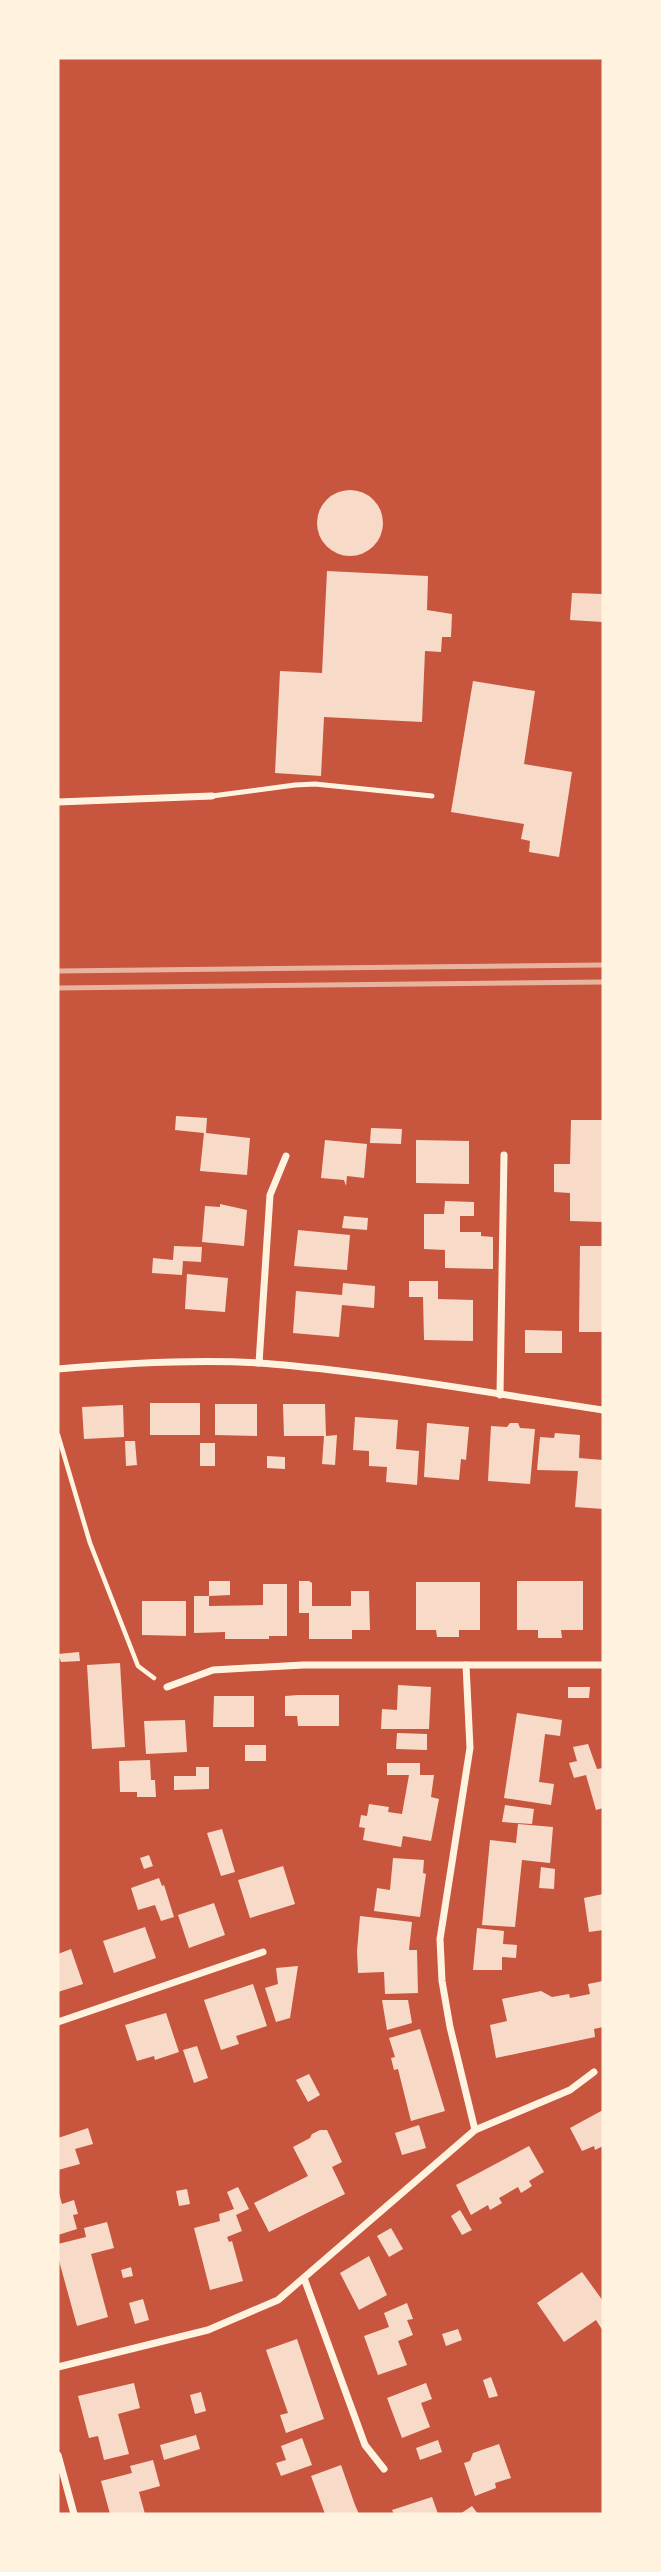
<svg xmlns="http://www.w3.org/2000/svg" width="661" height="2572" font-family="Jost,sans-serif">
<rect width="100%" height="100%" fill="#c8553d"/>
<g fill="#f7dbc8">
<circle cx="350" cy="523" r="33"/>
<polygon points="327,571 428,576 427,610 452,614 451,637 442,637 441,652 425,651 422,722 324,717 321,776 275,773 280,671 322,673"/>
<polygon points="572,593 603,594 603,622 570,620"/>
<polygon points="473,681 535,691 524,764 572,772 559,857 529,852 530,841 521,839 524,824 451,812"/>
<polygon points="176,1116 207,1118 206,1133 250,1138 247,1175 200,1171 204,1133 175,1130"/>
<polygon points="571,1120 603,1120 603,1222 570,1221 570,1193 554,1192 554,1164 570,1164"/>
<polygon points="371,1128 402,1129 401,1144 370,1143"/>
<polygon points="325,1140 367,1144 364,1178 347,1176 346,1186 344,1180 321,1178"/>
<polygon points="416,1140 469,1141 469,1184 416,1183"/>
<polygon points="445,1201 474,1202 474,1216 460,1216 460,1232 481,1232 481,1236 493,1237 493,1269 445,1268 445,1250 424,1249 424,1214 444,1214"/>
<polygon points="220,1204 247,1210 244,1246 202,1242 205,1206 220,1207"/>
<polygon points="344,1216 368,1218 367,1230 342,1228"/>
<polygon points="298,1230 350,1235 347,1270 294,1266"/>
<polygon points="174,1246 202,1247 201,1262 183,1261 182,1275 152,1273 153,1258 173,1260"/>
<polygon points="580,1246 603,1246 603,1332 579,1332"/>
<polygon points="187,1274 228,1278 225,1312 185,1309"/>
<polygon points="409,1281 438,1281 438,1299 473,1300 473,1341 424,1340 423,1297 409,1297"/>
<polygon points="343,1283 375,1286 374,1308 342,1305 339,1337 293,1333 296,1291 342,1295"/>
<polygon points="525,1330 562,1331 562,1353 525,1353"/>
<rect x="150" y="1403" width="50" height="32"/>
<polygon points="215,1404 257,1404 257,1436 215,1435"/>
<polygon points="283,1404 325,1404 326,1436 337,1435 335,1465 322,1464 324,1436 326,1436 284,1436"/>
<polygon points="123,1405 124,1437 84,1439 82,1407"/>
<polygon points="355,1417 398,1420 396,1449 419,1451 417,1485 386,1482 387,1467 369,1466 369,1451 353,1450"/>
<polygon points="427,1423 469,1427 466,1460 461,1459 459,1480 424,1477"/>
<polygon points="510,1423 518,1423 520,1428 535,1429 530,1484 488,1481 491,1426 507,1427"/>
<polygon points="555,1433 580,1435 579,1458 603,1460 603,1509 575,1507 578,1471 537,1470 540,1437 554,1438"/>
<polygon points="125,1441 135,1441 137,1465 126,1466"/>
<rect x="200" y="1443" width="15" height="23"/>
<polygon points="267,1456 285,1457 285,1469 267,1468"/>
<polygon points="209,1581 230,1581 230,1595 209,1596"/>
<polygon points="299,1581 309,1581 312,1583 312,1606 351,1606 351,1591 369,1591 370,1630 352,1630 352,1639 309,1639 309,1613 299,1613"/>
<polygon points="517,1581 583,1581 583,1630 561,1630 562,1638 538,1638 538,1630 517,1630"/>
<polygon points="416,1582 480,1582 480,1630 459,1630 459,1637 437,1637 436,1630 416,1630"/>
<polygon points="263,1584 287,1584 287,1636 269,1636 269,1639 225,1639 225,1632 194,1633 194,1596 209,1596 209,1606 263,1605"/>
<polygon points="142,1601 186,1601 186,1636 142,1635"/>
<polygon points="79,1652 80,1661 61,1662 58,1654"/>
<polygon points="120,1663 125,1747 92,1749 87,1665"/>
<polygon points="398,1685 431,1687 429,1729 381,1729 382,1709 397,1710"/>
<polygon points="568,1687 590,1687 589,1698 568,1698"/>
<polygon points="298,1695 339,1695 339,1726 298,1726 297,1716 285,1716 285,1696"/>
<polygon points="214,1696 254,1696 254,1727 213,1727"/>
<polygon points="517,1713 562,1720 560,1736 545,1734 539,1782 554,1784 551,1805 504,1798"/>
<polygon points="185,1720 187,1752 146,1754 144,1721"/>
<polygon points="397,1733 427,1734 427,1750 396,1749"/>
<polygon points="588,1744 597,1769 603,1768 603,1808 596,1810 586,1775 574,1778 569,1763 577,1761 573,1747"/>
<rect x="245" y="1745" width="21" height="16"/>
<polygon points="150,1760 151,1780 155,1780 156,1797 137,1797 137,1792 120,1792 119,1761"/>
<polygon points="387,1763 420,1763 420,1775 434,1775 431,1797 439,1799 431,1841 403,1836 401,1847 363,1840 365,1828 359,1827 361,1815 367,1816 369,1804 389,1807 388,1812 402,1814 409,1775 387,1775"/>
<polygon points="196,1767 209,1767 209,1789 174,1790 174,1776 196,1776"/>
<polygon points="505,1805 534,1809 532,1824 502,1822"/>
<polygon points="518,1824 553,1827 550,1863 522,1860 515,1927 482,1925 490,1840 516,1843"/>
<polygon points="222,1829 235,1872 221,1876 207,1833"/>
<polygon points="149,1855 153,1866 144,1869 140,1858"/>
<polygon points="393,1858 424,1860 423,1873 426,1874 420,1917 374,1911 377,1888 390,1890"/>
<polygon points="283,1866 295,1904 250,1918 238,1880"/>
<polygon points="541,1867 555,1869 554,1889 539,1888"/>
<polygon points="159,1878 162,1886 164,1885 174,1917 161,1921 155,1905 138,1910 131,1888"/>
<polygon points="603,1894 603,1930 589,1932 584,1898"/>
<polygon points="214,1903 225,1935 189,1948 178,1915"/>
<polygon points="360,1916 412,1922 409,1950 417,1950 418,1993 385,1994 384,1972 358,1973 357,1951"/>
<polygon points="145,1927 156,1958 114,1973 103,1941"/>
<polygon points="477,1928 504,1931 503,1944 517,1945 516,1958 502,1957 502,1970 473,1970"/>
<polygon points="71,1949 83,1984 58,1992 58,1954"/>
<polygon points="298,1966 290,2018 276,2022 265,1988 278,1984 276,1968"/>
<polygon points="603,1981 603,2027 594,2029 595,2037 496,2058 490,2025 507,2021 502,1999 541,1991 552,1997 569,1994 570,1998 590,1994 588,1984"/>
<polygon points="253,1984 267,2026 236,2036 239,2044 221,2050 204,2000"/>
<polygon points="382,2000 408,2000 412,2023 387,2030"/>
<polygon points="166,2013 179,2052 155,2060 154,2056 137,2061 125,2025"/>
<polygon points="420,2029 445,2111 411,2121 398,2069 394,2070 391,2058 395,2057 389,2038"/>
<polygon points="197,2046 208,2078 194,2083 183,2050"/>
<polygon points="309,2074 320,2095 308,2102 296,2080"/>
<polygon points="603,2110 603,2146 595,2150 594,2146 582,2151 570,2128"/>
<polygon points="419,2125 426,2148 402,2155 395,2133"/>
<polygon points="88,2128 93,2144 75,2149 80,2164 58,2170 58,2138"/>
<polygon points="320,2130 327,2130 342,2162 332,2167 345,2194 269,2232 254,2203 308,2176 293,2147 310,2138 312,2134"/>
<polygon points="529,2146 544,2172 529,2181 532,2186 521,2193 518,2187 499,2198 502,2203 490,2210 488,2205 471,2215 456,2185"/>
<polygon points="238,2187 249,2209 236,2215 242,2231 227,2237 229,2242 232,2241 243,2281 210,2290 194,2228 220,2221 219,2214 234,2209 227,2192"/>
<polygon points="187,2189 190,2204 179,2206 176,2191"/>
<polygon points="58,2190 62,2204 74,2200 78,2214 73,2215 77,2229 58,2235"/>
<polygon points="460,2210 472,2230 462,2235 451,2216"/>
<polygon points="107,2222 114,2248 91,2254 108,2317 77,2326 58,2257 58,2244 86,2237 84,2228"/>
<polygon points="391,2228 403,2249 389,2257 377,2236"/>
<polygon points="369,2256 387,2295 359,2310 340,2273"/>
<polygon points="131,2267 133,2276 123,2278 121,2270"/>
<polygon points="582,2272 603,2301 603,2331 596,2320 564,2342 537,2303"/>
<polygon points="143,2299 149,2320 135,2324 129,2303"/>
<polygon points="407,2303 413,2319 407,2320 413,2335 398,2341 407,2365 378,2375 364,2336 389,2327 384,2313"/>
<polygon points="458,2329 462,2340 446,2346 442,2334"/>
<polygon points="297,2339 324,2419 286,2433 280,2415 288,2413 266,2350"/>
<polygon points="491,2377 498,2396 489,2398 483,2380"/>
<polygon points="134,2383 140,2408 118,2414 129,2454 104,2460 98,2436 89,2438 78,2396"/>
<polygon points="426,2383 432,2399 421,2403 430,2427 402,2438 387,2398"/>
<polygon points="201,2392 206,2411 195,2414 190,2395"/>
<polygon points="196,2435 200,2449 164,2460 160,2445"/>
<polygon points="302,2438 312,2465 281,2476 276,2463 286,2460 281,2446"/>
<polygon points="438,2440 442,2452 420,2460 416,2448"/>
<polygon points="499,2444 511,2478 495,2483 496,2488 475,2496 464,2463 470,2461 473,2453"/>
<polygon points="153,2460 160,2486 139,2492 145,2514 110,2514 101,2481 132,2473 130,2466"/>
<polygon points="341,2465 355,2505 359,2514 325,2514 311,2476"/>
<polygon points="432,2497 438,2514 394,2514 392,2510"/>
<polygon points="472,2506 478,2514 460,2514"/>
</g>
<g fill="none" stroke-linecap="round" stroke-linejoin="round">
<polyline stroke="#fff3e0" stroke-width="4.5" points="58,1435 90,1543 138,1666 154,1678"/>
<polyline stroke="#fff3e0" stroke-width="5" points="212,796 295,785 315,784 432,796"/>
<g stroke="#fff3e0" stroke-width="7">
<polyline points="58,802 212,796"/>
<polyline points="259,1363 270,1195 286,1156"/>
<path d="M58 1369C125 1363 193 1359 260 1363 375 1372 489 1393 603 1410"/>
<polyline points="500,1395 504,1155"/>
<polyline points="167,1687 213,1670 303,1665 466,1665"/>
<polyline points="58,2022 263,1952"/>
<polyline points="475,2130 570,2090 594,2072"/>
<polyline points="304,2278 365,2445 384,2469"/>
<polyline points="58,2367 208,2330 278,2300 475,2130 450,2027 442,1981 440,1939 470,1748 466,1665 603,1665"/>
<polyline points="58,2455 74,2514"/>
</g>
<g stroke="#e9b49f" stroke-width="5">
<polyline points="58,971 603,965"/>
<polyline points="58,988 603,982"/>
</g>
</g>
<rect width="661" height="2572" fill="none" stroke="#fff3e0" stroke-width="119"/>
</svg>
